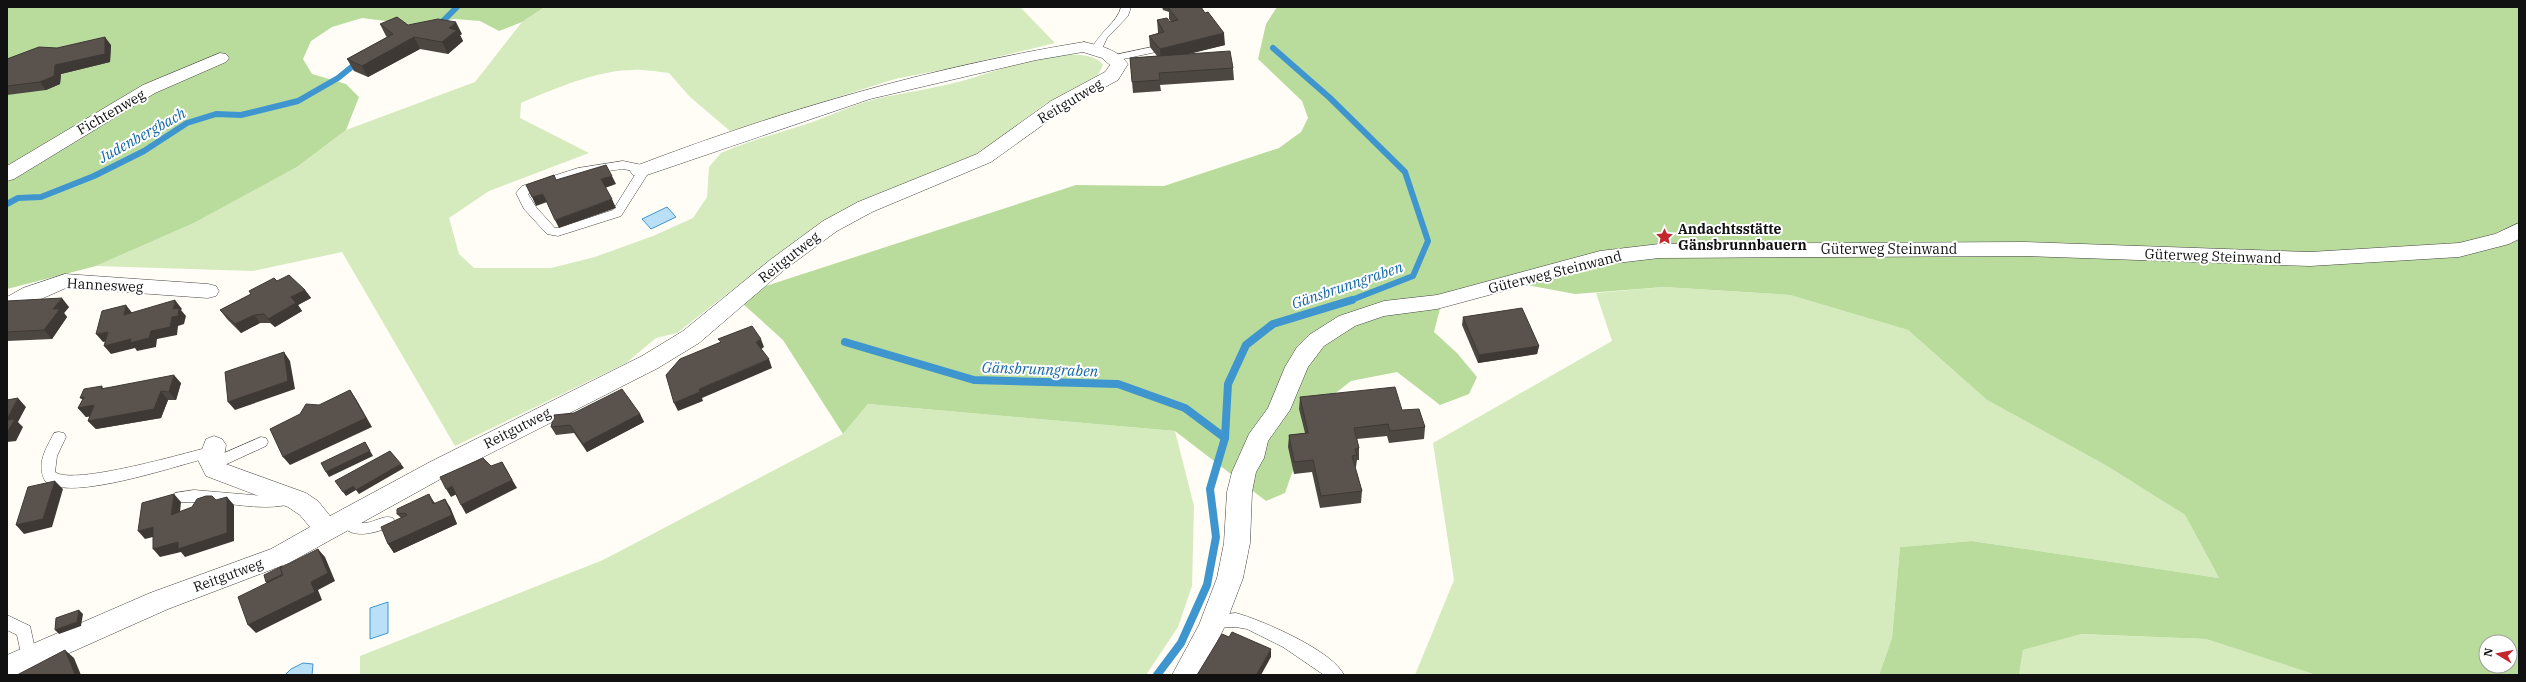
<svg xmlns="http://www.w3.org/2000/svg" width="2526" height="682" font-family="'IBM Plex Serif',serif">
<rect width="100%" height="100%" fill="#fffdf5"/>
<g fill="#d5ebbd">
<path d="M545 7H1020L1055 43 951 68 895 79 730 131 690 97 669 73C657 72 645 69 633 70 598 70 553 89 521 103L520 118 589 153 489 191 449 218 459 254 474 268H551L595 257 653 236 693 218 707 197 709 167 721 153C750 140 780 133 810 123 834 114 859 102 884 97 909 92 934 88 958 82 986 75 1083 37 1103 65L1098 75 1045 104 989 146 971 157 857 203 827 219 760 268 677 333 656 338 626 363 455 446 342 252 253 271 96 266 194 223 297 167 346 130 475 82 522 22Z"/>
<polygon points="1664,287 1790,295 1908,330 1987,400 2107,466 2185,515 2219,578 1972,541 1900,547 1892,638 1879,675 1415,675 1454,580 1433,443 1612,341 1596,293"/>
<polygon points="868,404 1175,431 1194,506 1192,586 1178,627 1146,675 360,675 360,656 603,560 843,434"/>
<polygon points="2080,634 2206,639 2316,675 2019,675 2023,650"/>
</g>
<g fill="#b9dc9c" fill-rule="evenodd">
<polygon points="7,7 545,7 522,22 499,31 480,21 455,19 417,25 362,18 332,27 311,41 303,59 312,74 346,84 359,97 346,130 297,167 194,223 96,266 7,289"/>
<path d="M1277 7H2519V675H2316L2206 639 2081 634 2023 650 2019 675H1879L1892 638 1900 547 1972 541 2219 578 2185 515 2107 466 1987 400 1908 330 1790 295 1664 287 1575 294 1505 281 1443 297 1434 332 1457 353 1477 377 1469 394 1440 405 1397 372 1351 381 1314 410 1285 493 1266 501 1175 431 868 404 843 434 783 340 742 303 757 289 1076 185 1164 186 1279 148 1301 132 1308 118 1302 101 1258 59 1266 24ZM2486 642H2510V666H2486Z"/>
</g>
<g fill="#b9e0f7" stroke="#3f96cf">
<polygon points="667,207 676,217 651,229 642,219"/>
<polygon points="388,602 388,633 370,639 370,608"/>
<polygon points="303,663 313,664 312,675 285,675 291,669"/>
</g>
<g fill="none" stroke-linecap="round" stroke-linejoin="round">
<g stroke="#3f96cf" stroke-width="6">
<polyline points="439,25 457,7"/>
<polyline points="1273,48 1330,98 1405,172 1428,241 1413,276 1349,301"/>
<polyline points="7,204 18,198 41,197 94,176 144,151 187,123 216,114 241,115 298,101 338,78 359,61"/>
</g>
<g stroke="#3f96cf" stroke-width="8">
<polyline points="845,342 974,380 1118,384 1185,408 1225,438"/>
<polyline points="1157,675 1181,643 1207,585 1216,537 1210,489 1225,438 1228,384 1246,345 1273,324 1352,300"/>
</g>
<defs>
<g id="service">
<path d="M1121 7H1131L1128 16 1107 38 1101 51H1093L1092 49C1098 33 1118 22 1121 7Z"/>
<polygon points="1152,47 1156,48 1156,52 1114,61 1109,58 1110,56"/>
<path d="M623 161 642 165 647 175 621 216 558 236 547 234 524 209 516 193 522 186 578 168ZM623 169 633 171 635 175 613 210 558 228H555L536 207 528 194 580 175Z"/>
<path d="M59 432 64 433 66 437 57 456 55 472C73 486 185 453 210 447L215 448 217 452 215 456 210 457C174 467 94 493 59 487 54 486 49 483 45 481 36 463 46 449 54 433Z"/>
<polygon points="261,437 266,438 268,442 266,446 216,469 206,469 204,465 206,461"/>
<path d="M194 490 264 496 293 492 298 494 300 498 298 502C268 512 239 504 209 502 198 501 185 504 175 501L173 497 175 493Z"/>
<path d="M345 514C351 516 356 522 362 523 373 524 383 514 393 518L395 522 393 526C375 533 349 542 338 520L340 516Z"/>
<path d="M1236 613C1262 620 1333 651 1344 675H1324L1283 647 1247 629 1236 627 1214 628 1209 626 1206 621 1209 616Z"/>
<polygon points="7,615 30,626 37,658 35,663 29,665 23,663 17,635 7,630"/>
</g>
<g id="minor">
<path d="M1084 42C1101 46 1117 49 1128 64L1118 80 1065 109 991 162 872 212 837 231 784 270 699 343 658 368 446 476 289 563 168 609 20 675H7V655L150 593 271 549 310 527 300 515 288 507 206 476 198 460 206 439 214 436 222 439 226 445 223 463 306 493 318 501 330 516 430 462 642 356 683 331 770 260 823 221 858 202 977 154 1051 101 1105 72 1110 65 1102 58 1083 52 1036 60 870 99 647 175 640 177 633 175 630 171 633 167C779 111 930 67 1084 42Z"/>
<polygon points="220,53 226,54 229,58 226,62 155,93 14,179 7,181 7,166 143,85"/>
<polygon points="2519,223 2519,239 2509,244 2459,257 2310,266 2024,256 1659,258 1600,265 1437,309 1384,316 1355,326 1324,346 1308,367 1290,410 1268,441 1264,458 1256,472 1252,492 1250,543 1243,578 1224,628 1200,675 1172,675 1199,625 1217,578 1224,543 1227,492 1232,472 1249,434 1268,408 1285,367 1297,347 1309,335 1339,316 1384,301 1437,295 1600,251 1659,244 2024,242 2310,252 2459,243 2495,234"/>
<polygon points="65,274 208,284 216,286 219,291 216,296 208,298 66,288 7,314 7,297 23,288"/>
</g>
</defs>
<use href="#service" stroke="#444" stroke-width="1"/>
<use href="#minor" stroke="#444" stroke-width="1"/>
<use href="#service" fill="#fff" fill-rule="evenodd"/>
<use href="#minor" fill="#fff" fill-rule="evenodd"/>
</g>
<g fill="#4d4742">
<polygon points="1162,7 1201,7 1225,45 1187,54 1233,68 1234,80 1160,85 1161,91 1133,93 1130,58 1157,56 1150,47 1149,36 1158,33 1158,32 1157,20 1171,22 1169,19 1169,12 1163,10"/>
<polygon points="380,24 408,25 462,34 460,35 463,41 448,54 420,49 368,77 354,71 347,59 387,37 386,36"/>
<polygon points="111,45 110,62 61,74 60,84 46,90 7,95 7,59 57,48"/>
<polygon points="277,281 305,290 311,298 298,305 302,311 275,327 270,323 260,323 241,333 227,319 220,310"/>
<polygon points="7,301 69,307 64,313 67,317 52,339 7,341"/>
<polygon points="1463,317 1539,346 1537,354 1478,363 1462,325"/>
<polygon points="181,383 176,400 168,400 161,418 96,429 88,421 90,416 86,417 78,408 83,400 80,398 102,386 103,388"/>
<polygon points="1300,397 1402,410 1425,427 1424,439 1389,443 1387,436 1357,439 1359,448 1359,460 1357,460 1356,467 1355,467 1362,491 1361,503 1320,508 1312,472 1294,474 1288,447 1289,435 1305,433 1299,409"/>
<polygon points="640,414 644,422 587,452 574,433 556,435 551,427"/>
<polygon points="434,502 435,503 450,507 457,524 394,553 388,544 401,518 397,514"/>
</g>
<g fill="#3f3936">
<polygon points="456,22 462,34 460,35 463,41 448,54 442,42 449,28"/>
<polygon points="1224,33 1225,45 1161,61 1160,49"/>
<polygon points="105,37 111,45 110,62 61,74 60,84 46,90 40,82 55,65"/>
<polygon points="414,37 420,49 368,77 362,66"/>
<polygon points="612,176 616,184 605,188 601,179"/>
<polygon points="543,194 547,202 536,206 532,197"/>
<polygon points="612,199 616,208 559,228 555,220"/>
<polygon points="305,290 311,298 298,305 302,311 275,327 268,319 291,297"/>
<polygon points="62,298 69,307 64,313 67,317 52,339 44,330 53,309"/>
<polygon points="175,300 182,309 181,310 186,316 184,324 178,326 177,335 157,339 156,347 137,351 135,348 111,354 104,346 151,331 172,317"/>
<polygon points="126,305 133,314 124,315"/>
<polygon points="254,315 260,323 241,333 235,324"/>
<polygon points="108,332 115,340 103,342 96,334"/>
<polygon points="761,339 764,347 760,350 756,342"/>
<polygon points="1539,346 1537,354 1478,363 1479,355"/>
<polygon points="284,352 290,361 295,389 235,410 228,402"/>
<polygon points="769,359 772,368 702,398 703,401 678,411 674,403 699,389"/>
<polygon points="174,375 181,383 176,400 169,392"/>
<polygon points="350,390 356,399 372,427 290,465 283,457"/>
<polygon points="161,391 168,400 161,418 96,429 88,421"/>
<polygon points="18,398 26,407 18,422 23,427 16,441 7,442 7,419"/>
<polygon points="94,405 102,414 86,417 78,408"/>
<polygon points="640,414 644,422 587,452 583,444"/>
<polygon points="365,442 373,456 329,477 326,472"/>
<polygon points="502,462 517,488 466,514 461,505"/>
<polygon points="401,464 404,468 359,494 356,490 346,496 343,492 353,486"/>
<polygon points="55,481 63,489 52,527 24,534 16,525"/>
<polygon points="452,486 457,494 451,497 446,489"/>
<polygon points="174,494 181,502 179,523 171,515"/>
<polygon points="429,494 434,502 438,512 433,504"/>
<polygon points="227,497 234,505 234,541 185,557 181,552 160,557 153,549"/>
<polygon points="445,499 450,507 457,524 394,553 388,544"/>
<polygon points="153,527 161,535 145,539 138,531"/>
<polygon points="318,549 325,557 335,581 318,590 322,600 256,633 248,625 311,582"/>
<polygon points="284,573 288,577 269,586 266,582"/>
<polygon points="79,610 83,614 81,626 59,634 55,630"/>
<polygon points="1271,649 1271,657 1261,675 1256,675"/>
<polygon points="65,650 74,658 81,675 75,675"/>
</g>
<g fill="#5a524d" stroke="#3f3936">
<polygon points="1172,7 1201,7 1205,13 1208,12 1224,33 1160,49 1149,36 1164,32 1157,20 1167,18 1170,22 1178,20 1168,8"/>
<polygon points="397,17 408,25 438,19 456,22 449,28 457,30 442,42 414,37 362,66 347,59 393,34 380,24"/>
<polygon points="105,37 105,54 55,65 54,76 40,82 7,86 7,59 39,47 57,48"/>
<polygon points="1230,51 1233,68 1159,73 1160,80 1132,82 1130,58"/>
<polygon points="606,165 612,176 601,179 612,199 555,220 543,194 532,197 526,185 554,175 556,180"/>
<polygon points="289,275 305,290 291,297 296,303 268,319 264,314 254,315 235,324 220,310 251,294 249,291 274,278 277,281"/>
<polygon points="62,298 53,309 60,309 44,330 7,332 7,301"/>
<polygon points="175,300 173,309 179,308 178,316 172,317 170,327 151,331 149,338 130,343 131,339 104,346 108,332 96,334 102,311 126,305 124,315"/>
<polygon points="1522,308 1539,346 1479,355 1463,317"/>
<polygon points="752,326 761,339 756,342 769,359 699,389 700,392 674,403 666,375 680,359 721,342 718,339"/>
<polygon points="284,352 288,381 228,402 225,372"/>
<polygon points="174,375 169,392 161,391 154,409 88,421 94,405 78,408 84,397 80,398 84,389 102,386 101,389"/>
<polygon points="1395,387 1402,410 1419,409 1425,427 1390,431 1388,424 1354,428 1359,448 1355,449 1357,455 1352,456 1362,491 1321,496 1313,460 1294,462 1289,435 1308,433 1300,397"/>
<polygon points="622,389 640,414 583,444 570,425 551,427 554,415 574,413"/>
<polygon points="350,390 366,418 283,457 270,429 300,414 306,404 319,405"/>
<polygon points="18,398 7,419 7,400"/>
<polygon points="15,419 7,433 7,420"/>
<polygon points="365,442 370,451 326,472 321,463"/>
<polygon points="390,451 401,464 356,490 353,486 343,492 335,481"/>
<polygon points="483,458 491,466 502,462 512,480 461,505 452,486 446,489 440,477"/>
<polygon points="55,481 43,519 16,525 28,487"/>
<polygon points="174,494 171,515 192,507 197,499 206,496 212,496 216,500 227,497 227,533 178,549 178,542 153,549 153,527 138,531 142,503"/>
<polygon points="429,494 433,504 445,499 452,515 388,544 381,527 407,515 405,513 397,514 397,509"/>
<polygon points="318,549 328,573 311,582 315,592 248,625 238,597 283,575 280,568"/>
<polygon points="282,566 282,567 280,568 282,574 266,582 264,575"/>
<polygon points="79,610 77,622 55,630 56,618"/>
<polygon points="1232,632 1271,649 1256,675 1197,675 1222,634 1229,637"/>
<polygon points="65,650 75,675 17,675"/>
</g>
<defs>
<symbol id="sight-bare" viewBox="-9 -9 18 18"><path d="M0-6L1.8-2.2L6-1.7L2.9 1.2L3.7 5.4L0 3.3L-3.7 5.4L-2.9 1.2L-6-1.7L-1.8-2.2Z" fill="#c4262e" stroke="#fff" stroke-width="2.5" paint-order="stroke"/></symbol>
</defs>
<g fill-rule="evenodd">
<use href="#sight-bare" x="1652" y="224" width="25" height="25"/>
</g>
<g text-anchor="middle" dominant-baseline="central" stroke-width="4" stroke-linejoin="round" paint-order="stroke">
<g font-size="14" fill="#111" stroke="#fff">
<text transform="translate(1070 101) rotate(-31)">Reitgutweg</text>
<text transform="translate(111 112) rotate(-30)">Fichtenweg</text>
<text x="1889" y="249">Güterweg Steinwand</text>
<text transform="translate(2213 256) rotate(2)">Güterweg Steinwand</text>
<text transform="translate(789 257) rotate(-38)">Reitgutweg</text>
<text transform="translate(1555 272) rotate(-14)">Güterweg Steinwand</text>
<text transform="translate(105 285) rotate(3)">Hannesweg</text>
<text transform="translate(517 428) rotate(-27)">Reitgutweg</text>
<text transform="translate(228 575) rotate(-20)">Reitgutweg</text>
</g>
<g font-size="14" font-weight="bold" fill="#111" stroke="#fff" text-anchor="start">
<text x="1678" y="229">Andachtsstätte<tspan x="1678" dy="16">Gänsbrunnbauern</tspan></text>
</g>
<g font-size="15" font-style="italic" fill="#1768a6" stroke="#fff">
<text transform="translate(142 135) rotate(-29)">Judenbergbach</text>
<text transform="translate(1347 285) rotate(-19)">Gänsbrunngraben</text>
<text transform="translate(1040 369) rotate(2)">Gänsbrunngraben</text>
</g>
</g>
<rect width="2526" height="682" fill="none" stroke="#111111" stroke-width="16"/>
<g transform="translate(2498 654) rotate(280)"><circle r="19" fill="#ffffff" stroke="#a0a0a0"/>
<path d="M0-3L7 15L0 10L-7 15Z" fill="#c4262e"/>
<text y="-6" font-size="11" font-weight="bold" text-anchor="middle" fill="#111111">N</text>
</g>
</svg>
